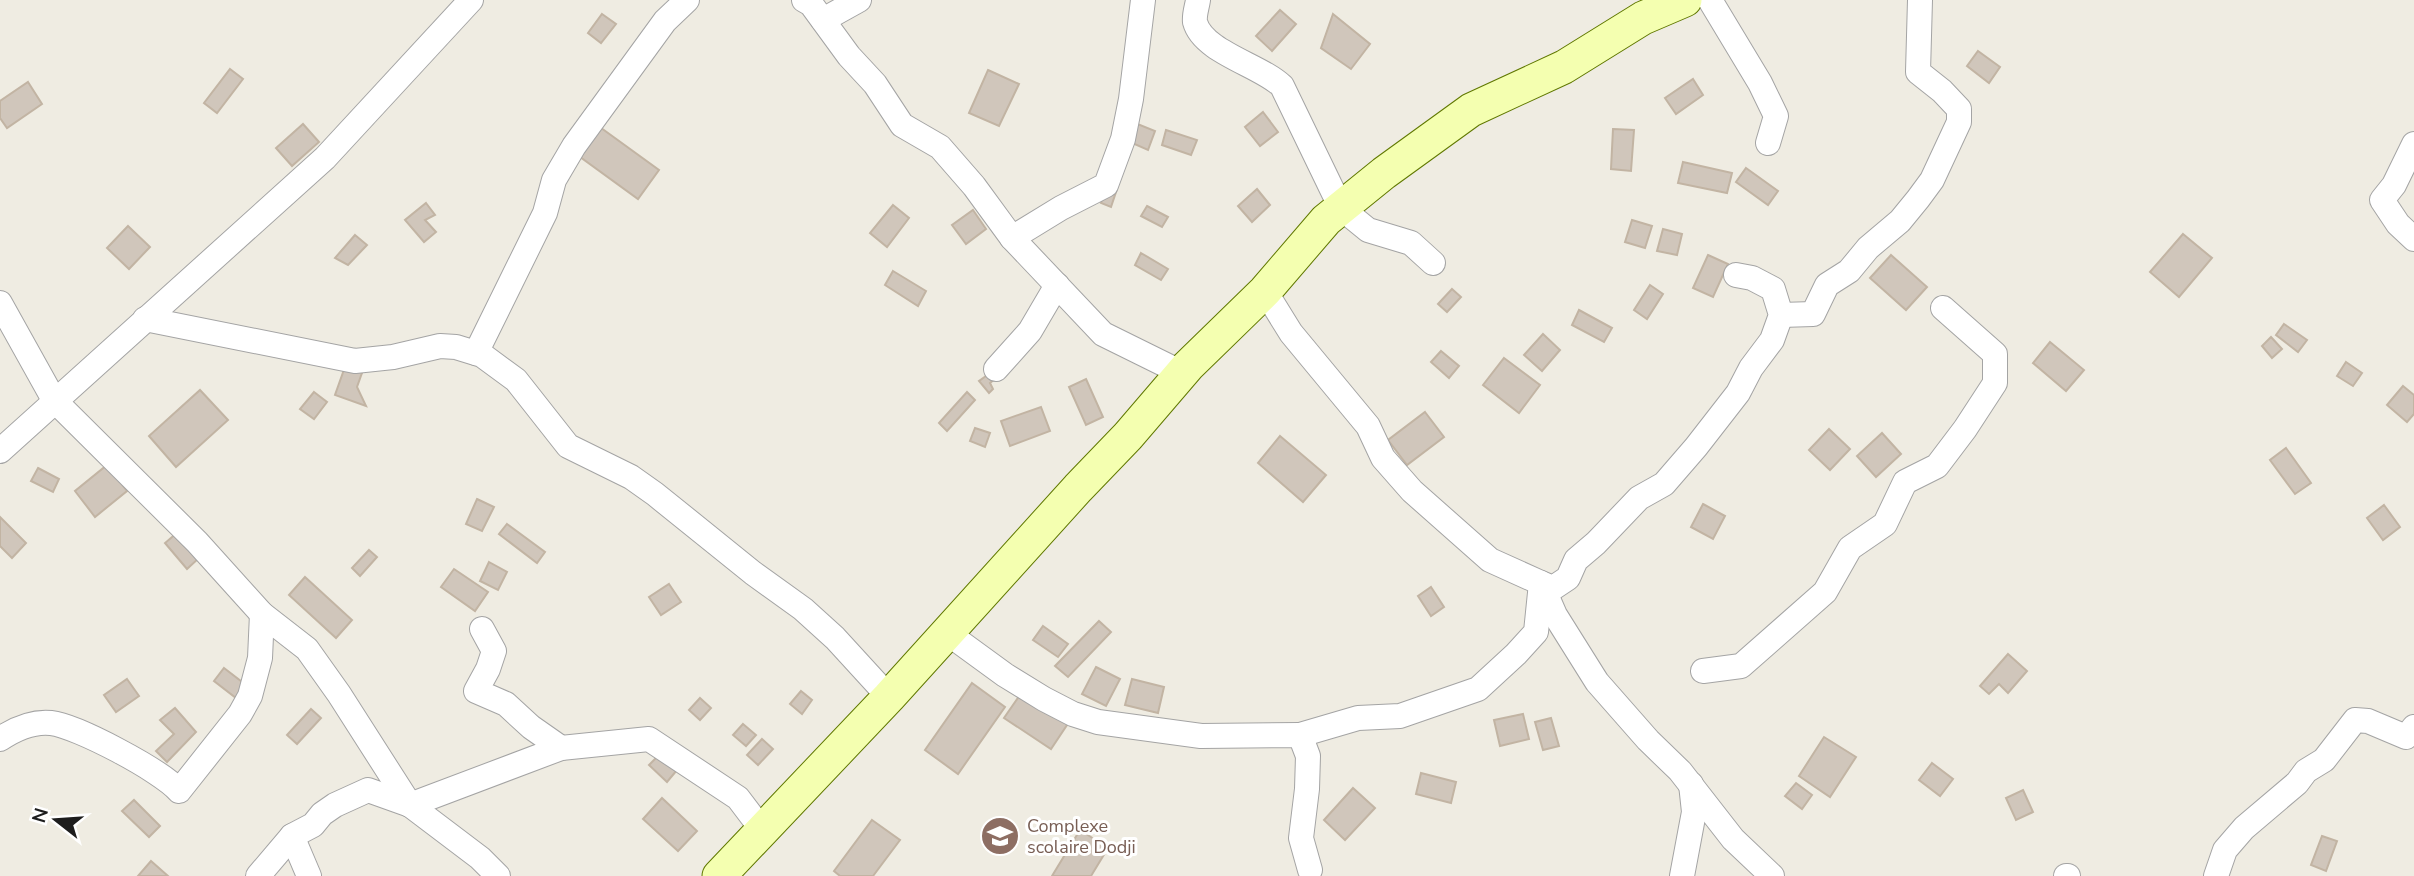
<svg xmlns="http://www.w3.org/2000/svg" width="2414" height="876" font-family="'Nunito Sans',sans-serif">
<rect width="100%" height="100%" fill="#efece2"/>
<g fill="#d0c6bb" stroke="#c2b4a3" stroke-width="2">
<polygon points="1280,10 1296,24 1272,51 1256,36"/>
<polygon points="602,14 616,24 601,43 588,33"/>
<polygon points="1333,14 1370,44 1351,69 1321,48"/>
<polygon points="1978,51 2000,67 1989,83 1967,66"/>
<polygon points="230,69 243,79 217,113 204,103"/>
<polygon points="988,70 1019,84 999,126 969,113"/>
<polygon points="1693,79 1703,95 1676,114 1665,98"/>
<polygon points="28,82 42,104 7,128 0,118 0,101"/>
<polygon points="1263,112 1278,132 1260,146 1245,127"/>
<polygon points="1130,121 1155,131 1148,150 1123,139"/>
<polygon points="303,124 319,142 292,166 276,148"/>
<polygon points="597,125 659,170 638,199 576,154"/>
<polygon points="1613,129 1634,130 1631,171 1611,169"/>
<polygon points="1166,130 1197,140 1191,155 1162,145"/>
<polygon points="1683,162 1732,173 1727,193 1678,183"/>
<polygon points="1746,168 1778,191 1768,205 1736,182"/>
<polygon points="1106,185 1117,189 1111,207 1101,203"/>
<polygon points="1257,189 1270,205 1252,222 1238,206"/>
<polygon points="426,203 435,215 425,220 436,232 424,242 405,220"/>
<polygon points="893,205 909,218 887,247 870,233"/>
<polygon points="1147,206 1168,217 1162,227 1141,216"/>
<polygon points="973,210 986,229 966,244 952,225"/>
<polygon points="1632,220 1652,226 1645,248 1625,242"/>
<polygon points="128,226 150,247 129,269 107,248"/>
<polygon points="1663,229 1682,234 1677,255 1657,251"/>
<polygon points="2183,234 2212,258 2179,297 2150,272"/>
<polygon points="355,235 367,245 348,265 335,258"/>
<polygon points="1141,253 1168,269 1161,280 1135,265"/>
<polygon points="1708,255 1728,264 1713,297 1693,288"/>
<polygon points="1891,255 1927,287 1906,310 1870,278"/>
<polygon points="893,271 926,291 918,306 885,285"/>
<polygon points="1650,285 1663,294 1647,319 1634,310"/>
<polygon points="1452,289 1461,297 1447,312 1438,304"/>
<polygon points="1579,310 1612,328 1604,342 1572,325"/>
<polygon points="2284,324 2307,340 2298,352 2276,335"/>
<polygon points="1543,334 1560,350 1542,371 1524,355"/>
<polygon points="2271,337 2282,349 2272,358 2262,346"/>
<polygon points="2050,342 2084,370 2066,391 2033,363"/>
<polygon points="1441,351 1459,366 1449,378 1431,362"/>
<polygon points="1504,358 1540,385 1519,413 1483,385"/>
<polygon points="2346,362 2362,373 2353,386 2337,376"/>
<polygon points="346,364 363,370 357,387 366,406 335,395"/>
<polygon points="996,369 1001,374 990,383 993,389 989,393 979,381"/>
<polygon points="1086,379 1103,417 1086,425 1069,387"/>
<polygon points="2403,386 2414,395 2414,414 2407,422 2387,405"/>
<polygon points="200,390 228,420 176,467 149,436"/>
<polygon points="314,392 327,402 314,419 300,409"/>
<polygon points="967,392 975,400 947,431 939,423"/>
<polygon points="1041,407 1050,431 1010,446 1001,421"/>
<polygon points="1425,412 1444,437 1407,465 1388,440"/>
<polygon points="975,428 990,433 985,447 970,441"/>
<polygon points="1829,429 1850,449 1830,470 1809,450"/>
<polygon points="1882,433 1901,454 1876,477 1857,456"/>
<polygon points="1280,436 1326,475 1303,502 1258,463"/>
<polygon points="2286,448 2311,483 2295,494 2270,460"/>
<polygon points="107,465 127,491 95,517 75,491"/>
<polygon points="38,468 59,479 53,492 31,481"/>
<polygon points="477,499 494,507 482,531 466,524"/>
<polygon points="1703,504 1725,516 1713,539 1691,527"/>
<polygon points="2384,505 2400,527 2383,540 2367,518"/>
<polygon points="0,517 26,543 12,558 0,546"/>
<polygon points="507,524 545,552 537,563 499,534"/>
<polygon points="178,532 199,558 187,569 165,543"/>
<polygon points="369,550 377,557 360,576 352,568"/>
<polygon points="489,562 507,572 498,590 480,581"/>
<polygon points="454,569 488,592 475,611 441,587"/>
<polygon points="305,577 352,620 336,638 289,595"/>
<polygon points="669,584 681,602 661,615 649,597"/>
<polygon points="1431,587 1444,607 1431,616 1418,596"/>
<polygon points="1099,621 1111,632 1068,677 1055,666"/>
<polygon points="1043,626 1068,644 1058,657 1033,640"/>
<polygon points="2008,654 2027,671 2008,693 1999,684 1989,694 1980,686"/>
<polygon points="1096,667 1120,679 1106,706 1082,694"/>
<polygon points="224,668 246,685 236,698 214,681"/>
<polygon points="127,679 139,696 116,712 104,695"/>
<polygon points="1132,679 1164,687 1158,713 1125,705"/>
<polygon points="972,683 1005,707 958,774 925,750"/>
<polygon points="801,691 812,700 802,714 790,704"/>
<polygon points="1022,692 1069,722 1051,749 1004,718"/>
<polygon points="700,698 711,708 700,720 689,710"/>
<polygon points="175,708 196,732 167,762 156,751 174,734 160,720"/>
<polygon points="311,709 321,718 297,744 287,735"/>
<polygon points="1523,714 1529,739 1500,746 1494,720"/>
<polygon points="1551,718 1559,746 1543,750 1535,722"/>
<polygon points="743,724 756,735 746,746 733,735"/>
<polygon points="1824,737 1856,757 1830,797 1799,776"/>
<polygon points="762,739 773,749 758,765 747,755"/>
<polygon points="660,754 677,770 667,782 649,765"/>
<polygon points="1932,763 1953,779 1940,796 1919,780"/>
<polygon points="1421,773 1456,782 1451,803 1416,794"/>
<polygon points="1796,783 1812,795 1802,809 1785,796"/>
<polygon points="1353,788 1375,808 1345,840 1324,820"/>
<polygon points="2023,790 2033,812 2016,820 2006,798"/>
<polygon points="662,798 697,831 678,851 643,819"/>
<polygon points="134,800 160,826 149,837 122,811"/>
<polygon points="872,820 900,840 873,876 840,876 834,871"/>
<polygon points="1080,830 1108,848 1091,876 1052,876"/>
<polygon points="2322,836 2337,841 2326,871 2311,865"/>
<polygon points="151,861 168,876 138,876"/>
</g>
<g fill="none" stroke-linecap="round" stroke-linejoin="round">
<defs>
<g id="street">
<polyline points="804,0 811,4 849,56 875,84 902,125 940,147 974,186 1012,238 1103,334 1182,373"/>
<path d="M1198 0C1197 7 1194 15 1195 22 1203 52 1260 65 1282 86L1341 208 1368 230 1411 243 1433 263"/>
<polyline points="1710,0 1760,83 1776,116 1768,143"/>
<polyline points="823,20 859,0"/>
<polyline points="2414,144 2394,185 2382,200 2398,224 2414,239"/>
<polyline points="1012,238 1061,208 1106,185 1123,139 1131,99 1143,0"/>
<polyline points="1265,291 1291,333 1368,426 1383,458 1412,491 1490,560 1541,583 1555,615 1597,682 1648,740 1680,771 1733,839 1772,876"/>
<polyline points="0,303 54,400 197,542 262,614 307,649 339,694 410,805"/>
<polyline points="1781,315 1813,314 1827,285 1849,271 1868,248 1900,221 1918,199 1932,180 1959,122 1959,109 1942,91 1918,72 1920,0"/>
<polyline points="145,319 355,361 393,357 440,346 456,347 482,355 516,380 568,446 631,477 655,494 753,573 803,609 835,638 889,697"/>
<polyline points="476,353 545,213 554,180 574,146 665,21 687,0"/>
<polyline points="996,369 1030,331 1057,285"/>
<polyline points="0,451 325,158 471,0"/>
<polyline points="482,629 494,651 488,669 476,691 506,704 531,727 561,748"/>
<polyline points="946,632 1005,675 1044,699 1073,714 1098,722 1201,736 1300,735 1308,756 1307,789 1301,838 1310,870"/>
<polyline points="1703,671 1741,666 1825,592 1850,548 1885,524 1905,482 1937,466 1965,429 1995,383 1995,354 1943,308"/>
<polyline points="1300,735 1358,718 1400,716 1478,689 1516,654 1536,632 1541,583 1553,588 1568,578 1576,560 1596,543 1639,498 1664,484 1696,447 1738,393 1751,368 1772,340 1781,315 1773,289 1752,278 1736,275"/>
<path d="M0 739C15 729 32 721 51 723 77 726 162 771 179 791L240 714 250 696 260 658 262 614"/>
<polyline points="410,805 561,748 649,739 738,798 763,831"/>
<polyline points="292,836 309,876"/>
<polyline points="258,876 292,836 313,825 322,814 335,805 368,790 410,805 480,858 498,876"/>
<polyline points="1682,876 1694,812 1691,784"/>
<polyline points="2066,876 2068,876"/>
<polyline points="2216,876 2225,850 2244,828 2297,783 2306,771 2324,760 2355,720 2368,721 2406,737 2414,727"/>
</g>
<polyline id="secondary" points="719,876 889,697 1078,488 1128,436 1188,366 1265,291 1326,220 1384,173 1471,110 1564,67 1643,18 1685,0"/>
</defs>
<use href="#street" stroke="#a4a4a4" stroke-width="26"/>
<use href="#secondary" stroke="#607800" stroke-width="35"/>
<use href="#street" stroke="#fff" stroke-width="24"/>
<use href="#secondary" stroke="#f4ffb0" stroke-width="33"/>
</g>
<defs>
<symbol id="school-disc" viewBox="-11 -11 22 22"><circle r="9.5" fill="#8d6e63" stroke="#fff"/><path d="M0-5L7-2L0 1L-7-2ZM-4 1L0 2.5L4 1V4Q0 6-4 4Z" fill="#fff"/></symbol>
</defs>
<g fill-rule="evenodd">
<use href="#school-disc" x="978" y="814" width="44" height="44"/>
</g>
<g text-anchor="middle" dominant-baseline="central" stroke-width="6" stroke-linejoin="round" paint-order="stroke">
<g font-size="18" fill="#785e54" stroke="#fff" text-anchor="start">
<text x="1027" y="826">Complexe<tspan x="1027" dy="21">scolaire Dodji</tspan></text>
</g>
</g>
<g transform="translate(56 820) rotate(287)" stroke="#ffffff" stroke-width="5" paint-order="stroke">
<path d="M0-5L12 26L0 18L-12 26Z" fill="#1d1d1d"/>
<text y="-10" font-size="19" font-weight="bold" text-anchor="middle" fill="#1d1d1d">N</text>
</g>
</svg>
